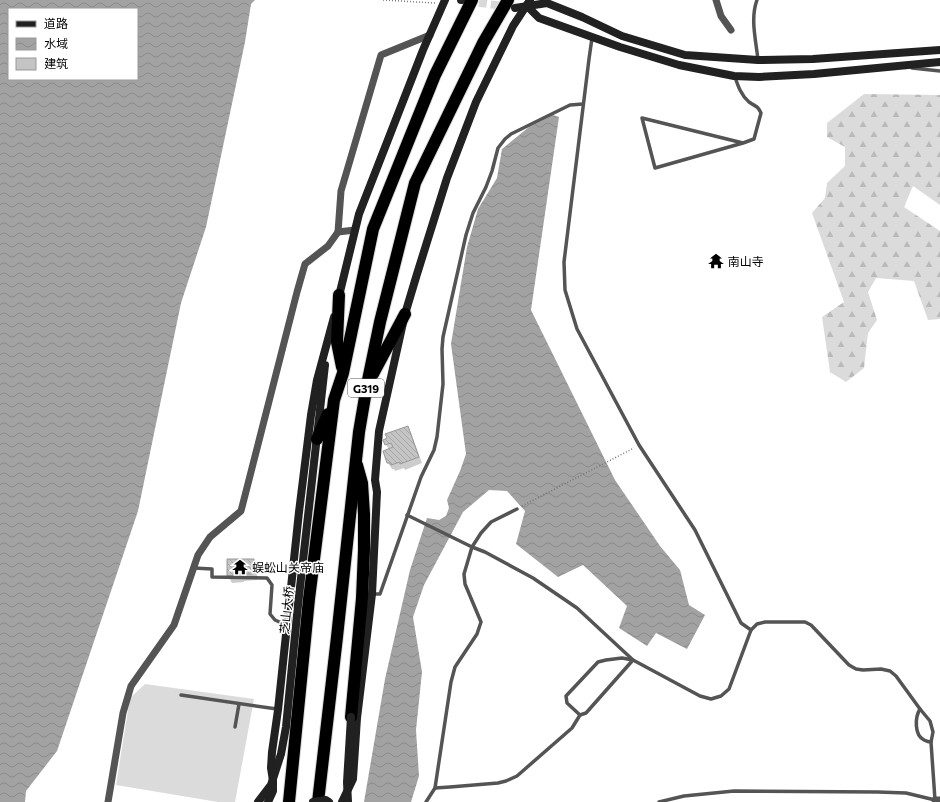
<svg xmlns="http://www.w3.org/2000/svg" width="940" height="802" font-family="Commissioner,'Noto Sans SC',sans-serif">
<defs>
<pattern id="forest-firs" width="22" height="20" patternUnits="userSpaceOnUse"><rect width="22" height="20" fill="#dbdbdb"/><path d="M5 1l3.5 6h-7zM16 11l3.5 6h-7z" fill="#bababa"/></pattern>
<pattern id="water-waves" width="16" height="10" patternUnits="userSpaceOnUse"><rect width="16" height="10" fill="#a2a2a2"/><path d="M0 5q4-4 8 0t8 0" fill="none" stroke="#8a8a8a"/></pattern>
<pattern id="building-back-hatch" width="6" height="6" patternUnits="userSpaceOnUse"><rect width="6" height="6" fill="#c4c4c4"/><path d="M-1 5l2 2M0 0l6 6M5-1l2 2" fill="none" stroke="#a7a7a7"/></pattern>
</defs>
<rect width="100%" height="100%" fill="#fff"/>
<polygon fill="url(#forest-firs)" points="864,94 940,95 940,205 913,186 904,207 940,231 940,319 928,320 914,281 876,278 868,292 877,320 868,333 864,368 846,382 830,372 822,317 844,302 812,213 825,198 827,183 845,166 845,147 827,137 827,123"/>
<polygon fill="#dbdbdb" points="145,684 254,699 235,802 218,802 116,785 130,698"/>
<g fill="url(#water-waves)" fill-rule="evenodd">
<path d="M0 0H255L251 4 245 42 206 227 181 303 138 511 57 751 26 791 25 802H0ZM9 9H137V79H9Z"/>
<polygon points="553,115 559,117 531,310 615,480 660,546 680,570 689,605 705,615 687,649 656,633 647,646 619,628 627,606 583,565 558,577 516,544 525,511 507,491 489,490 463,512 424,585 413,617 422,672 416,730 419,776 411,802 364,802 385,679 410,570 427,518 439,520 446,516 449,508 447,500 460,471 466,454 451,344 467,247 478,209 497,178 502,149 529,127"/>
</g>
<g fill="#0003">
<polygon points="408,427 411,433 422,463 405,470 404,468 395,471 394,469 392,469 388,463 389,450 386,444"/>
<polygon points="253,560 257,567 257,580 244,581 244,582 232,583 228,576"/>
</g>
<g fill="url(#building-back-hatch)" stroke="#989898">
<polygon points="408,426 419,457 400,464 400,462 391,465 390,463 387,463 383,451 393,447 391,443 385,445 383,440 387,438 385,434"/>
<polygon points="227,559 254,559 253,574 241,574 241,576 227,576"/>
</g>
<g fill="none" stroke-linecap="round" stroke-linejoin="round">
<polyline stroke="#d9d9d9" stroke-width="8" stroke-dasharray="8 4" stroke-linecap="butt" points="467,1 509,7"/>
<defs>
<g id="highway">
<polyline points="339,295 337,342 342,367"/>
<polyline points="373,374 405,314"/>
<polyline points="317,439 328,414"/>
<polyline points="351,717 362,598 364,550 364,514 362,483 357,465"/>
<polyline points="289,802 309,599 334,400 343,373 373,229 435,75 472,0"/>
<polyline points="318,802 337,637 359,432 367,385 380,322 415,183 483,43 508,0"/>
</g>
</defs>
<use href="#highway" stroke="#dbdbdb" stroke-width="14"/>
<g stroke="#767676" stroke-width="1.5" stroke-dasharray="1 2" stroke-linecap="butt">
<polyline points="383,0 435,3"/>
<polyline points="522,506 634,448"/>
</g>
<g stroke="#545454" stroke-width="3.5">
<path d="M757 0C750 19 756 40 758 60"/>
<polyline points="592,38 589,59 564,262 565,290 577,329 639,445 695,530 741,623 751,630"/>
<polyline points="912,68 940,71"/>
<path d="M735 77C738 86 741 95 749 102 756 107 757 105 761 113L754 139 743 143 655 168 642 118 743 143"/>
<polyline points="407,515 472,547 485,552 533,578 577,608 633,660 700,696 711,699 721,696 729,689 751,630 757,624 765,622 805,622 811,625 849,665 856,669 863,670 881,669 890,671 896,676 920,709 930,721 933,732 931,742 935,800 906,793 878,792 734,791 684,796 659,802"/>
<polyline points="194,568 212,569 212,577 267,578 272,585 270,614 275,620 286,625"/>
<polyline points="372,594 380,594 421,477 434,450 437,437 443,384 442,349 443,337 466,235 473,213 486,187 492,171 498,148 505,139 511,134 570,105 583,104"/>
<polygon points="622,658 633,660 586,713 580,715 567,703 566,696 598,662 606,660"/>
<polyline points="181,695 277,709"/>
<path d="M920 709C915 717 914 735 924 740 926 741 928 742 931 742"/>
<polyline points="235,727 239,704"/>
<polyline points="435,788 450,787 498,783 506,781 517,776 572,728 580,715"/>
<polyline points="426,802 435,788 451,682 455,667 477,634 481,622 465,584 464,574 472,547 481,533 491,522 517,509"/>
</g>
<g stroke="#545454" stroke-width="7">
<polyline points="716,0 721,16 731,30"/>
<polyline points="338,232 355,230"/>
<polyline points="935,800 940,800"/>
<polyline points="108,802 123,713 131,686 174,625 198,555 210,537 241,511 297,292 305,264 328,246 338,232 341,191 381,55 430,35"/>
</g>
<g stroke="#212121" stroke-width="8">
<polyline points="461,0 462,0"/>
<polyline points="527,6 539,18 620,47 679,65 734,76 759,77 814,74 940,62"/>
<polyline points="515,8 547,3 582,17 622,36 685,55 758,60 813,59 940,50"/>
<polyline points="338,300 359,214 423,50 445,0"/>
<polyline points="298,605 325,365"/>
<polyline points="268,802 273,791 273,781 271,768 272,752 278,710 299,512 311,415 317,380 334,317"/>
<polyline points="342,802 353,779 357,718 372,594 377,492 375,480 379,431 405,314 417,274 447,178 476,102 513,26 530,0"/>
</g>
<use href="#highway" stroke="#000" stroke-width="12"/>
<g stroke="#212121" stroke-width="8">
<polyline points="258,802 271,785 281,754 286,727 298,605"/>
<polyline points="313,802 326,800 329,802"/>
<polyline points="348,802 347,782 351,717"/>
</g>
</g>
<defs>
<symbol id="temple-bare" viewBox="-9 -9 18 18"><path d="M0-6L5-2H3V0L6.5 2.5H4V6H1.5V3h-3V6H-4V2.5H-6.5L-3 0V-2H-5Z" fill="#000" stroke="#fff" stroke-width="2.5" paint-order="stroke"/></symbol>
</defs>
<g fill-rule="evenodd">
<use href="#temple-bare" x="705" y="250" width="22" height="22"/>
<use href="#temple-bare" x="229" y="556" width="22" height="22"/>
</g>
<g text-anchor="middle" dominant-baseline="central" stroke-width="3" stroke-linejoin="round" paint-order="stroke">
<rect fill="#fff" stroke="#4c4c4c" stroke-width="1" x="348" y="379" width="36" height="18" rx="3"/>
<g font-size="11" font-weight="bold" fill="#000">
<text x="366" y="388">G319</text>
</g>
<g font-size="12" fill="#000" stroke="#fff" text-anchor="start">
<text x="728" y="261">南山寺</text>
<text x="252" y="567">蜈蚣山关帝庙</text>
</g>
<g font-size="12" fill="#000" stroke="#fff">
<text transform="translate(286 610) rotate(-84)">芝山大桥</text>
</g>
</g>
<rect x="8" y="8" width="130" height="72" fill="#ffffff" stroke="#999999"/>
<rect x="16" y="21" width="20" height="6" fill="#212121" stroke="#999999"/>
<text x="44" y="28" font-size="12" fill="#000000">道路</text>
<rect x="16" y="38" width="20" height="12" fill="url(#water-waves)" stroke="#999999"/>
<text x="44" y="48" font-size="12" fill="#000000">水域</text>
<rect x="16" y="58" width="20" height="12" fill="#c4c4c4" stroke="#999999"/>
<text x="44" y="68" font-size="12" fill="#000000">建筑</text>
</svg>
